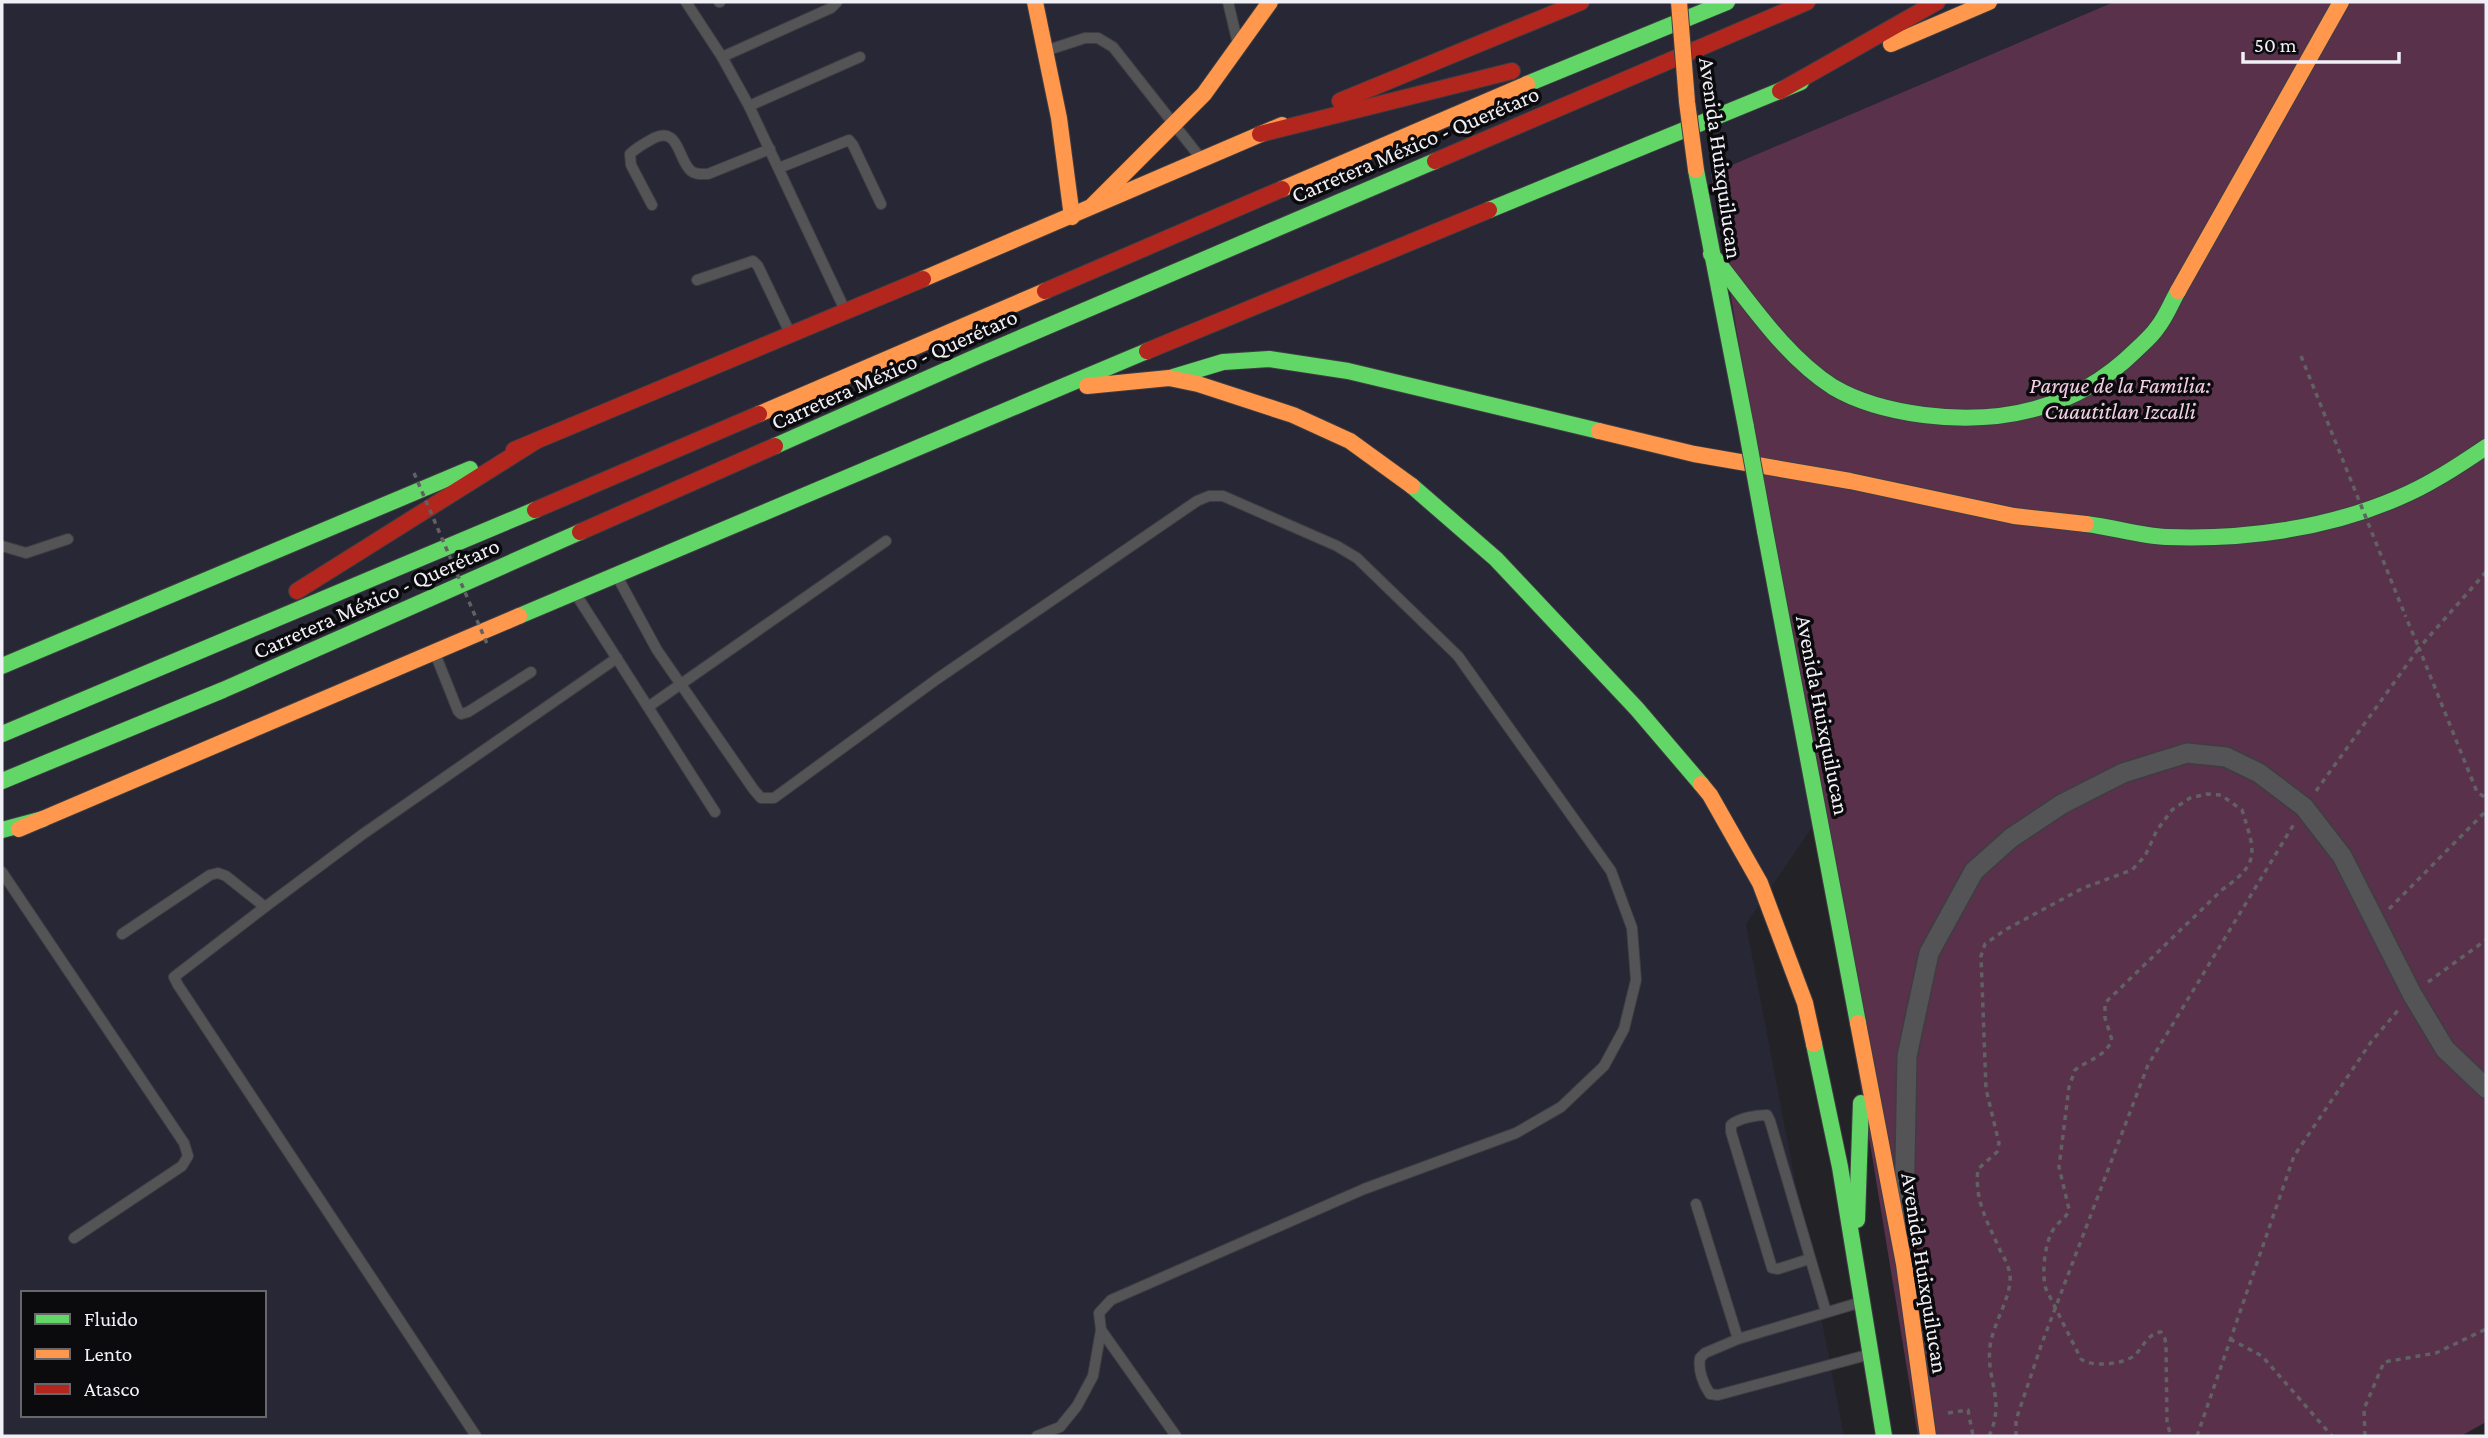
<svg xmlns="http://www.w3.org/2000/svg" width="2488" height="1438" font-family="'Crimson Pro',serif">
<rect width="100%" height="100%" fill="#232327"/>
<path fill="#272735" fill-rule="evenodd" d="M2 2H2374L1746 924 1844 1436H2ZM23 1293H264V1415H23Z"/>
<polygon fill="#59314a" points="2114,2 2486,2 2486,1422 2461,1436 1918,1436 1711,174"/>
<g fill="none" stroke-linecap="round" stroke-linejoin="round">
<defs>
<g id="lane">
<polyline points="686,2 722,57 749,106 844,308"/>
<polyline points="719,2 720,2"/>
<polyline points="1228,2 1237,40"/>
<polyline points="1048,50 1085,38 1098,38 1113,47 1199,156"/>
<polyline points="722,57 831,8 837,2"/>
<polyline points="749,106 860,57"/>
<polyline points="779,168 849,140 853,145 881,204"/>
<path d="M652 205 631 165 630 154C637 147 645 143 654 138 679 126 678 160 691 171 696 175 702 174 708 174L770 149"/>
<polyline points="697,280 753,261 758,266 789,331"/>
<polyline points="2,546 26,553 68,539"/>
<polyline points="618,578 657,650 754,790 761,798 774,798 937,679 1197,501 1209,496 1223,496 1337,546 1357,558 1458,656 1611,871 1632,928 1636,980 1624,1029 1604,1066 1561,1107 1516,1133 1364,1189 1111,1300 1099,1313 1101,1330 1176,1436"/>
<polyline points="577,596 715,812"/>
<polyline points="436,656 458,711 461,714 468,712 531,672"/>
<polyline points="648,707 886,541"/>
<polyline points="2,872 184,1143 188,1156 182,1166 74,1238"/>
<polyline points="265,907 174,977 178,985 476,1436"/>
<polyline points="122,934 210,875 218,873 226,876 265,907 363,834 617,658"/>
<polyline points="1696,1204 1738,1339 1858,1303"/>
<path d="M1809 1259 1778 1269 1772 1268 1731 1132V1125C1739 1118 1756 1115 1767 1115L1770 1121 1826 1312"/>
<path d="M1738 1339 1705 1353 1700 1358C1698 1370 1703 1384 1710 1394L1718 1395 1867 1355"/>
<polyline points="1037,1436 1060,1427 1077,1406 1093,1376 1101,1330"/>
</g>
<polyline id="street" points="1904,1217 1907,1056 1929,953 1974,871 2011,838 2062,804 2123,773 2187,753 2226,757 2259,773 2304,807 2342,856 2412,994 2445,1049 2486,1088"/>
<g id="fast">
<polyline points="1527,84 1727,2"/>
<polyline points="1696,170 1746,427"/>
<polyline points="1489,210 1801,82"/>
<path d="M1711 254C1748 299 1783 355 1833 387 1860 403 1893 411 1924 415 2003 425 2077 408 2135 351 2142 344 2151 337 2157 328 2166 317 2171 303 2178 291"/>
<polyline points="1170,378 1223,362 1269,359 1348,371 1599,431"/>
<polyline points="775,446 978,356 1435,161"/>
<polyline points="1412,486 1496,559 1637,709 1701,784"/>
<path d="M2086 524C2113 527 2140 536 2166 537 2244 540 2326 529 2398 498 2429 485 2458 466 2486 447"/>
<polyline points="1765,531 1858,1023"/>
<polyline points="519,616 1147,351"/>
<polyline points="2,666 470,469"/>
<polyline points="2,734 535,510"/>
<polyline points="2,781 223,690 580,532"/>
<polyline points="2,830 43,819"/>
<polyline points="1814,1044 1840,1167 1884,1436"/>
<polyline points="1857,1220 1861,1103"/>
</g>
<g id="slow">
<polyline points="1035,2 1059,118 1072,217"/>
<polyline points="1891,44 1989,2"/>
<polyline points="1282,189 1527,84"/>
<polyline points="1093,205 1204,94 1270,2"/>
<polyline points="923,279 1282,125"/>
<polyline points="2178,291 2341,2"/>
<polyline points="1087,386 1169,378 1198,384 1293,415 1350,441 1412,486"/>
<polyline points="759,414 1045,291"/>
<polyline points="1599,431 1694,454 1850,481 2014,516 2086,524"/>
<polyline points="1701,784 1710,795 1760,883 1805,1003 1814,1044"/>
<polyline points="19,829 519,616"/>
<polyline points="1858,1023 1904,1264 1928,1436"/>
</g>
<g id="jam">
<polyline points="1780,91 1937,2"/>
<polyline points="1340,101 1581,2"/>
<polyline points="1260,134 1512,71"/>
<polyline points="1435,161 1807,2"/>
<polyline points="1045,291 1282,189"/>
<polyline points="1147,351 1489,210"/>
<polyline points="514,450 923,279"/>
<polyline points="535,510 759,414"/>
<polyline points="580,532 775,446"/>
<polyline points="297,591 536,441"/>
</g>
</defs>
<use href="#lane" stroke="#3e3e42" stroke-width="12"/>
<use href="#street" stroke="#3e3e42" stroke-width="22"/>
<use href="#fast" stroke="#3e3e42" stroke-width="18"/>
<use href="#slow" stroke="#3e3e42" stroke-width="18"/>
<use href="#jam" stroke="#3e3e42" stroke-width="18"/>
<g stroke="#616164" stroke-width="3.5" stroke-dasharray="5 5" stroke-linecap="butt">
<polyline points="2486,572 2419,648 2477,792 2486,798"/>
<polyline points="2316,791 2419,648 2405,615"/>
<polyline points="2389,909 2486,811"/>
<polyline points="2428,982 2486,940"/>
<polyline points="2230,1339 2262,1356 2332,1436"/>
<polyline points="1948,1413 1968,1410 1973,1436"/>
<path d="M1989 1436C2006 1400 1986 1381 1990 1347 1992 1325 2012 1297 2010 1275 2009 1267 2004 1257 2000 1250 1988 1223 1974 1200 1978 1169L1997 1152 1999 1143 1986 1089 1981 956 1985 944 2005 930 2083 888 2132 870 2145 856 2157 830 2172 810 2190 798 2207 794 2221 795 2242 810C2255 851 2261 863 2223 889L2105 1003V1018L2112 1040C2105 1057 2088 1060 2075 1070L2069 1087 2059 1167 2069 1209C2067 1218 2060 1220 2055 1227 2045 1239 2041 1274 2046 1289L2081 1359C2092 1368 2125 1364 2135 1355 2144 1346 2147 1334 2161 1332L2165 1339 2166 1345 2167 1423 2171 1436"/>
<polyline points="2016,1436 2016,1420 2042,1343 2148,1065 2294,824"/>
<polyline points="2197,1436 2294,1156 2371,1042 2400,1008"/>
<polyline points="2365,1436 2364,1409 2384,1362 2436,1353 2486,1329"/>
</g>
<use href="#lane" stroke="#545457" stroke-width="10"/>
<use href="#street" stroke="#545457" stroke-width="19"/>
<use href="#fast" stroke="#63d668" stroke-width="16"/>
<use href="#slow" stroke="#ff974d" stroke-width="16"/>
<use href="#jam" stroke="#b3261e" stroke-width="16"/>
<defs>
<polyline id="fast-bridge" points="1746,427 1765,531"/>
<polyline id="slow-bridge" points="1679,2 1687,102 1696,170"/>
</defs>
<use href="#fast-bridge" stroke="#3e3e42" stroke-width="18" stroke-linecap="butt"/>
<use href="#slow-bridge" stroke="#3e3e42" stroke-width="18" stroke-linecap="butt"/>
<g stroke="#616164" stroke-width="3.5" stroke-dasharray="5 5" stroke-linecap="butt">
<polyline points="2301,356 2405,615"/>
<polyline points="414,473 488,646"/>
</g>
<use href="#fast-bridge" stroke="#63d668" stroke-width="16"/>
<use href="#slow-bridge" stroke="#ff974d" stroke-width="16"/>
</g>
<g text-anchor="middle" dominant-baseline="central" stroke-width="7" stroke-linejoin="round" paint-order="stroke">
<g font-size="23" fill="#f0f0f6" stroke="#0b0b0e">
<text transform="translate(1415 144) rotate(-23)">Carretera México - Querétaro</text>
<text transform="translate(1721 158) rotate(82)">Avenida Huixquilucan</text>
<text transform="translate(894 369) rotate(-24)">Carretera México - Querétaro</text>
<text transform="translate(376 598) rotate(-24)">Carretera México - Querétaro</text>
<text transform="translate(1823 715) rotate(79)">Avenida Huixquilucan</text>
<text transform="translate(1925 1273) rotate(81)">Avenida Huixquilucan</text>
</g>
<g font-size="23" font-style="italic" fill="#f5cfe5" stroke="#0b0b0e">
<text x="2120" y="385">Parque de la Familia:<tspan x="2120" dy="26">Cuautitlan Izcalli</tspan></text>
</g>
</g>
<rect width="2488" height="1438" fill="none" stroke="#f0f0f6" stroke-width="7"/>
<rect x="21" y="1291" width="245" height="126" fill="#0b0b0e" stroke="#67676b" stroke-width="2"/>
<rect x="35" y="1314" width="35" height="10" fill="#63d668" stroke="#67676b" stroke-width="2"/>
<text x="84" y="1326" font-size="21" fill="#f0f0f6">Fluido</text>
<rect x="35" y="1349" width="35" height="10" fill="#ff974d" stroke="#67676b" stroke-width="2"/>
<text x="84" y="1361" font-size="21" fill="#f0f0f6">Lento</text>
<rect x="35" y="1384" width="35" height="10" fill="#b3261e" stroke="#67676b" stroke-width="2"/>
<text x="84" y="1396" font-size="21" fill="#f0f0f6">Atasco</text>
<path d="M2243 52v10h156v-10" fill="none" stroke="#f0f0f6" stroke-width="3.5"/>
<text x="2254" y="52" font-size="21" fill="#f0f0f6" stroke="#0b0b0e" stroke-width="5" paint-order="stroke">50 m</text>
</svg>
